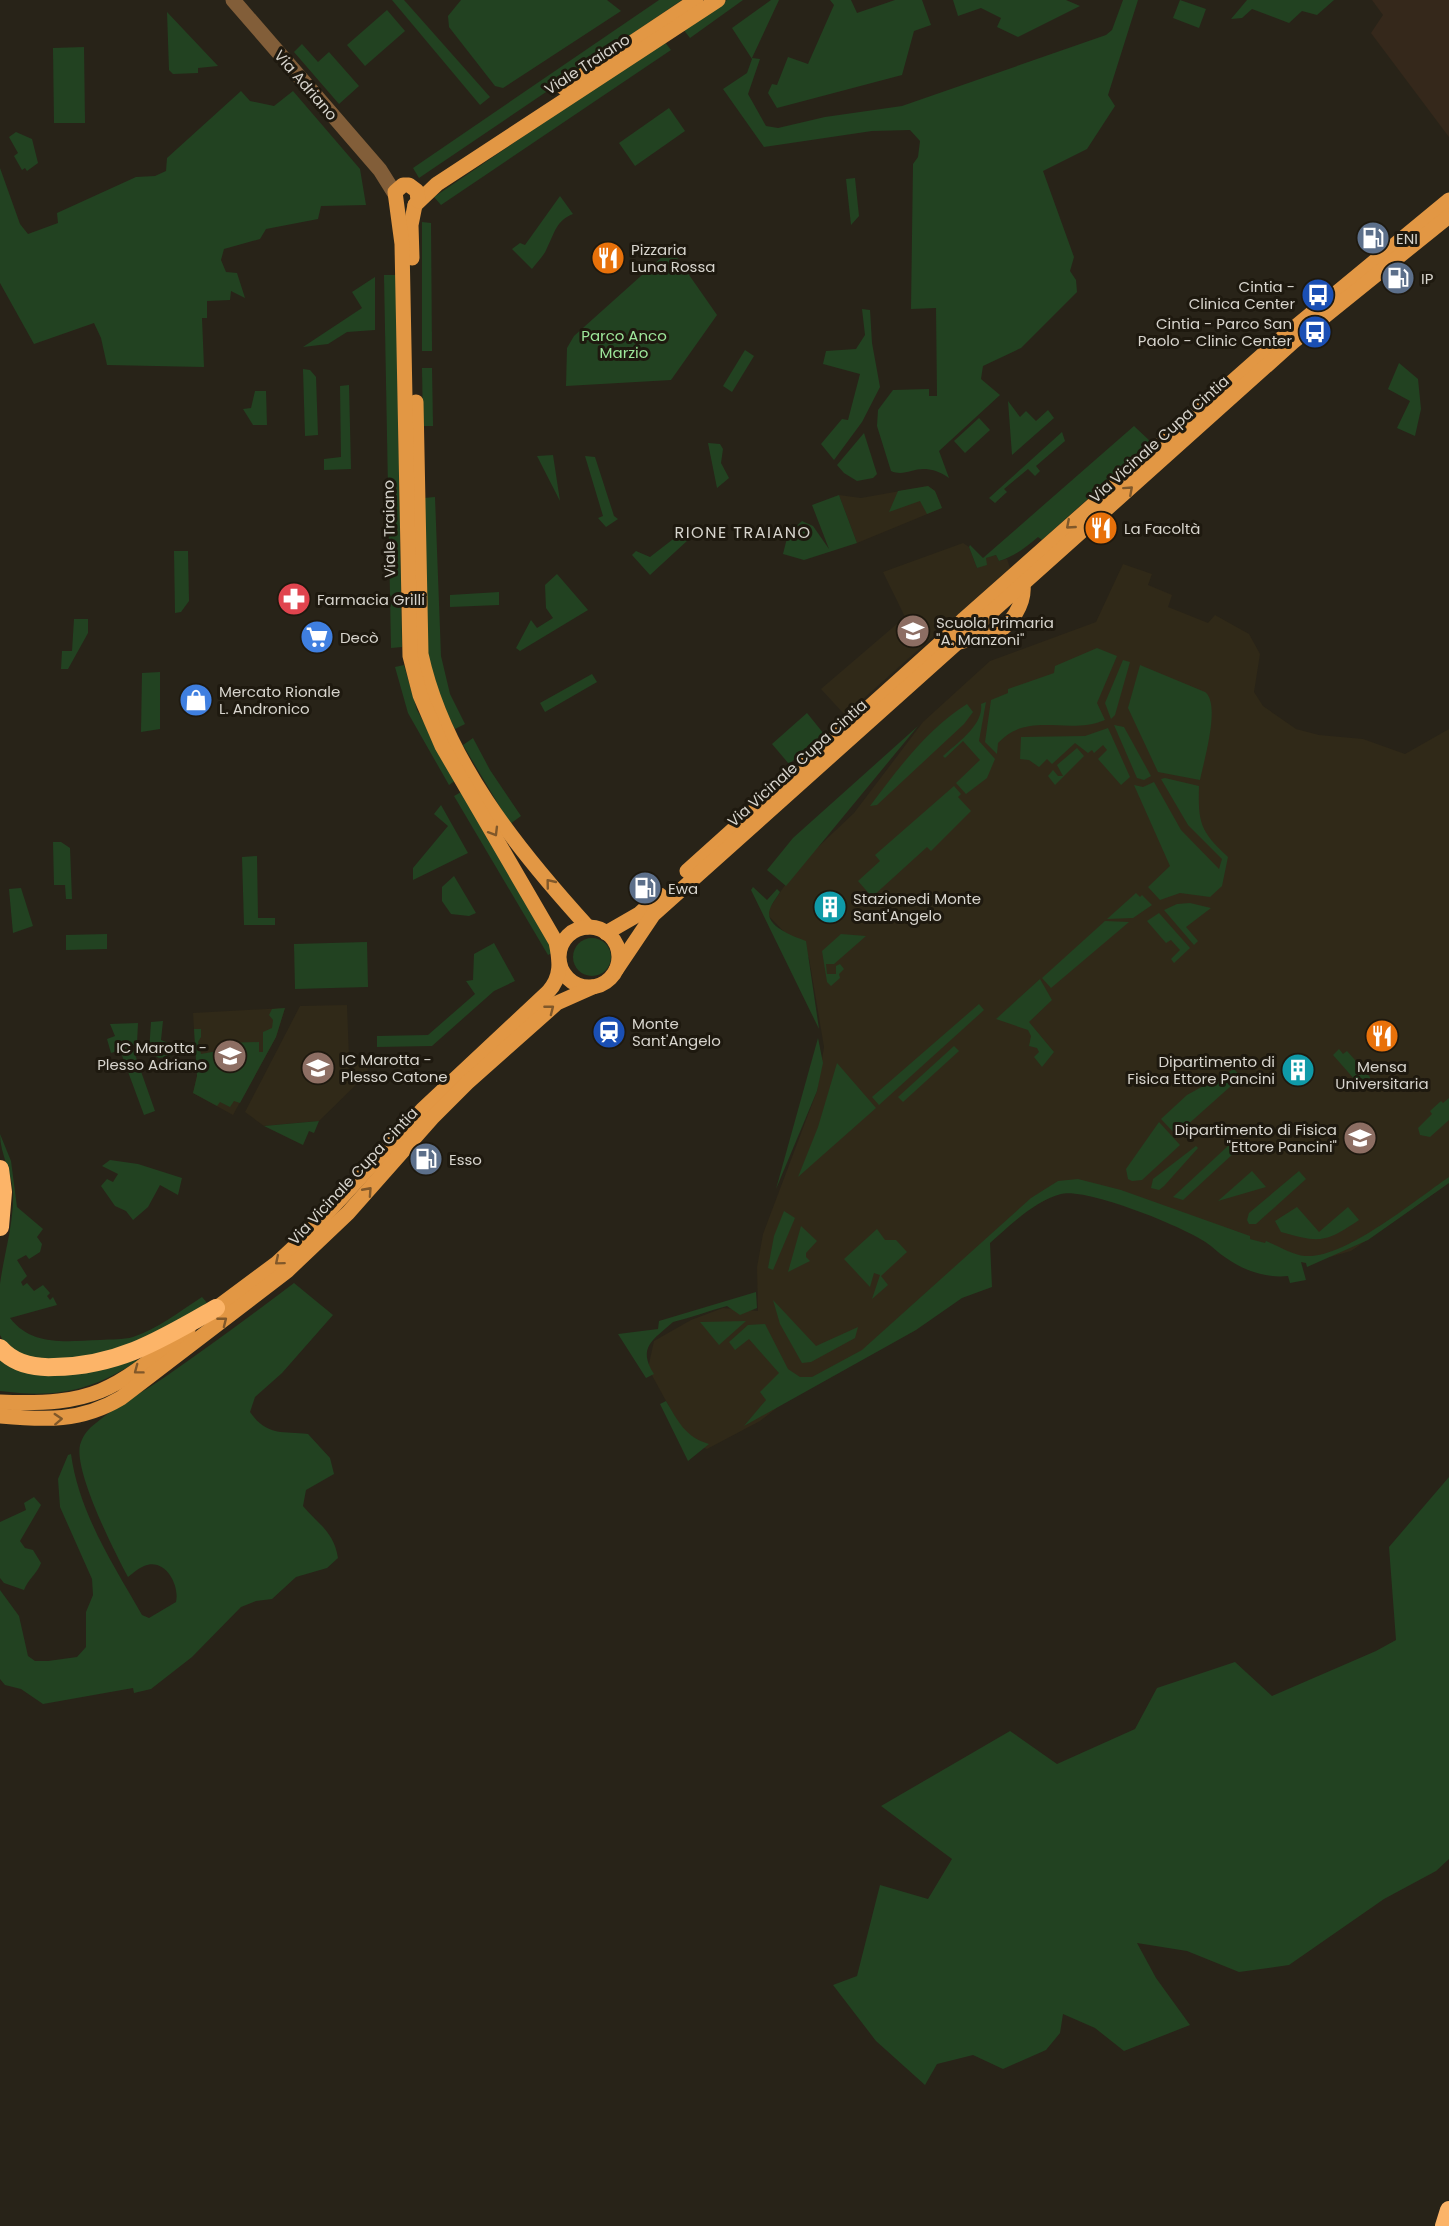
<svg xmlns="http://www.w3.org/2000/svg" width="1449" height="2226" font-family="Poppins,sans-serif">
<rect width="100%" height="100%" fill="#282318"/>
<polygon fill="#35281b" points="1372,0 1449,0 1449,137 1371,33 1383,15"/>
<g fill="#302918">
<polygon points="928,486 935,491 942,508 857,543 839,495 861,498"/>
<polygon points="963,543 969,547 977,568 985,558 996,555 999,561 1007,559 1010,568 845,715 821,689 905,617 883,572"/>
<polygon points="1123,564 1152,574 1148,585 1172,595 1168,607 1208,623 1215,615 1249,634 1260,654 1254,692 1263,706 1296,729 1319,735 1363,739 1405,754 1449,729 1449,1183 1351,1251 1312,1262 1196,1219 1089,1194 1062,1191 1023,1212 869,1350 793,1395 760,1421 707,1449 689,1443 648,1368 654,1341 691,1320 723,1308 758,1311 757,1267 763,1234 817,1091 824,1047 809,958 766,913 798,866 854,813 923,722 990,661 1096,622"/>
<polygon points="347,1005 349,1058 367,1063 368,1073 319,1121 264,1126 245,1112 300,1006"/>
<polygon points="285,1008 276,1037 233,1115 193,1093 197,1076 193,1013"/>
</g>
<g fill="#224221">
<polygon points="392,0 404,0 490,97 480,105"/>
<polygon points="461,0 607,0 621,11 503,88 495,86 449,27 448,16"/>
<polygon points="659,0 682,0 419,178 413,168"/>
<polygon points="727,0 743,0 690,38 683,29"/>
<path d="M771 0H779L752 58 760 59 748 94 766 126 778 128 825 117 902 106 1106 35 1112 30 1123 0H1138L1108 95 1115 106 1087 149 1043 171 1074 257 1070 271 1076 280 1077 292 1021 348 983 366 981 379 1000 395 939 451 949 478C919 458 909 479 891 471L877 426 878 410 893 390 929 389V396H937L936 308 911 309 913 164 918 157 920 141 910 130 872 131 764 147 723 89 747 73 752 59 732 28Z"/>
<polygon points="830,0 851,0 857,13 895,0 922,0 931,25 914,31 902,75 777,108 768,93 772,84 777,85 788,57 808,64 834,5"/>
<polygon points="953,0 1066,0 1080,6 1018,37 997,27 1001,18 981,8 958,16"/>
<polygon points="1180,0 1206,9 1199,28 1173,18"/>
<polygon points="1247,0 1334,0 1317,15 1302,11 1289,23 1252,9 1242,18 1231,19"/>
<polygon points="387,10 405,31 365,66 347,45"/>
<polygon points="167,12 218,66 198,68 198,73 173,74 169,70"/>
<polygon points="664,41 671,50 441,205 434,197"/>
<polygon points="302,44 318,62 329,52 359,86 339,104 294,52"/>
<polygon points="84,47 85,123 54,123 53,48"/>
<polygon points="241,91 250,101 274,106 293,91 360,169 366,205 321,206 318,219 266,229 260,239 224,249 221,260 226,272 237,273 245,298 231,291 230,300 207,301 207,318 202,318 204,367 107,365 101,338 94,323 34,344 0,283 0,168 20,224 28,234 58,223 57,213 136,177 155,176 166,171 167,158"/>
<polygon points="669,108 685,131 635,166 619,143"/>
<polygon points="16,132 32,139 38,163 27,171 25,168 22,170 14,156 18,153 9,137"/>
<polygon points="855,178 859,216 851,225 846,179"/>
<path d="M560 196 573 214C556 221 555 232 547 248 544 256 537 262 532 269L512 249 520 243 525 245Z"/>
<polygon points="422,222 431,223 432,351 422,351"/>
<polygon points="671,249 717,315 671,380 566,386 567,348 574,336"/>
<polygon points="384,275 396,275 402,647 391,648"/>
<polygon points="375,277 375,330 347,332 328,344 303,347 362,308 352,292"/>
<polygon points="862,309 870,310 872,343 880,387 862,422 834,460 821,444 842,419 848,420 860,374 823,364 826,351 856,349 865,335"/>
<polygon points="745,350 754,356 732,392 723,386"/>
<polygon points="1399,363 1418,379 1421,409 1415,436 1397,428 1410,401 1388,389"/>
<polygon points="422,368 432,368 433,426 423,426"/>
<polygon points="303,369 310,370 316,377 318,435 305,436"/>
<polygon points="349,385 351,469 324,470 324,459 341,457 340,386"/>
<polygon points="255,391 266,391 267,425 253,425 243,409 251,408"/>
<polygon points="1008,401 1020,417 1026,411 1036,421 1048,410 1054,418 1012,455"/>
<polygon points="979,418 990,430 965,453 954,441"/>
<path d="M1134 426 1151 442 1042 540 1038 537C1025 548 1015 556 999 561L996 555 986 558 987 565 977 568 969 547 970 545 983 558Z"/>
<polygon points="1062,432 1065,441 1036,466 1040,471 1035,476 1028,469 1004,489 1007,492 995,503 989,498"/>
<polygon points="864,433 877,474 873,478 857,481 844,473 837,465"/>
<polygon points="708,443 720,444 723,449 721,463 729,478 717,488"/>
<polygon points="553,455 560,501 537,456"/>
<polygon points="585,456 595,457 614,516 618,519 606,527 598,518 603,516"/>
<polygon points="928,486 935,491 942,508 927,514 920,501 889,512 898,491"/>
<polygon points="839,495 857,543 804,560 783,554 788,534 802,521 813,526 829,549 812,505"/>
<polygon points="435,497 441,656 450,694 465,724 455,729 439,699 428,659 424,498"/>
<polygon points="681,533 688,540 650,575 632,555 636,551 650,557"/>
<polygon points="174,551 188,551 189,601 181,612 175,613"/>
<polygon points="557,574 588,610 520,651 516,648 531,620 537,628 553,618 546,608 545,585"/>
<polygon points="499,592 499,605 450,607 450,595"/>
<polygon points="74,619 88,619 88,633 68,669 61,669 62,651 72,651"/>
<path d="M1097 648 1117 656 1097 703 1105 720C1067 736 1029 710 998 743L997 754 985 742 991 700 1008 693V689L1054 673 1055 666Z"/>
<polygon points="1123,660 1130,662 1115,715 1111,719 1105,703"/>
<polygon points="404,665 417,710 456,780 449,785 408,713 395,667"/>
<path d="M1140 665 1205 692C1221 704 1204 760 1200 780L1158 772 1128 708Z"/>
<polygon points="160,672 160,729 141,732 142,673"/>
<polygon points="592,674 597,682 545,712 540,703"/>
<path d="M986 702 979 741 995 759 987 778 966 794 956 783 980 760 963 741 945 758 943 756C957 743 984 725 981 704Z"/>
<path d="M967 704 973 712 964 724 877 805 870 806C897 770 928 728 967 704Z"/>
<polygon points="807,713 824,734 789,764 772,744"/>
<polygon points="1114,725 1124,727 1151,776 1144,780 1137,778"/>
<polygon points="918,726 786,886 767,870 793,838"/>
<polygon points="1108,728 1130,777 1121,785 1098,759 1107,750 1103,745 1094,753 1092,750 1088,753 1075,743 1052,764 1047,759 1039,767 1029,760 1020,759 1021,737 1085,736"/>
<polygon points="473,738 490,770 521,816 510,824 463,745"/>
<polygon points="1077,748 1084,756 1055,785 1048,776 1053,770 1058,776 1063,776 1057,765"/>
<path d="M1165 778 1199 786C1198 823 1200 831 1228 857L1222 886 1210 897 1180 893 1160 900 1148 887 1170 866 1134 785 1143 787 1154 782 1181 830 1219 869 1222 859 1188 825 1161 779Z"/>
<polygon points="954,786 961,794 958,797 971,811 931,851 927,847 872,897 858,881 880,861 875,855"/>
<polygon points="463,791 554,952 548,955 454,796"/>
<polygon points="441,805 468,853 413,880 413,868 448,826 434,814"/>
<polygon points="53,842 61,842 70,848 72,899 66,899 65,885 54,885"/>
<polygon points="257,856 258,918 275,918 275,925 244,925 242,857"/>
<polygon points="454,876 476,913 469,916 451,914 442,901 442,887"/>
<path d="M753 887 767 900 777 889 780 892C777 897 772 903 770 909 763 926 795 937 806 941L819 1029 751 890Z"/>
<polygon points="21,888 33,926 13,933 9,889"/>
<polygon points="1136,893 1140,897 1142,895 1152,905 1133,918 1107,919"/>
<polygon points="1190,903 1211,908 1186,927 1198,941 1194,945 1164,910 1177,904"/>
<polygon points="1159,913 1190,948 1174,963 1171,959 1180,950 1171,940 1166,943 1147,921"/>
<polygon points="1105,921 1129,922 1051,988 1042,978"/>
<polygon points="107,934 107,949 66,950 66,935"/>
<polygon points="841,934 866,936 834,964 826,964 827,974 836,974 836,966 840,964 844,969 839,974 840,978 831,986 827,982 822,951"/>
<circle cx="592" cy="957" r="19"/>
<polygon points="367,942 368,987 295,989 294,944"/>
<polygon points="494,943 515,981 494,991 432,1046 377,1047 377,1036 428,1035 475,994 466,981 473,980 474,954"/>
<polygon points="1040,979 1052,1000 1029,1022 1054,1052 1042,1067 1034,1057 1039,1052 1037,1048 1029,1046 1031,1036 1028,1030 996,1019"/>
<polygon points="979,1004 984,1010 879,1105 872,1097"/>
<polygon points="285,1008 276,1037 240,1103 234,1101 230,1107 220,1102 217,1106 193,1093 197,1076 194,1029 201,1029 201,1037 198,1042 201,1054 223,1050 223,1043 259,1042 259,1052 263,1052 263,1032 272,1028 273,1020 269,1015 272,1009"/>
<polygon points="163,1021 161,1040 171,1044 174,1049 171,1056 159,1058 149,1052 151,1022"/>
<polygon points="138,1023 137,1044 132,1046 155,1111 144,1115 120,1050 111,1053 107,1039 115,1036 110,1024"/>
<polygon points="818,1038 823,1063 817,1091 776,1189"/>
<polygon points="954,1046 959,1051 903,1102 898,1097"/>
<polygon points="1339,1049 1343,1054 1347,1051 1370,1077 1370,1085 1364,1090 1333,1055"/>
<polygon points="837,1063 876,1108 798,1177 818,1127"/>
<polygon points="1234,1069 1241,1077 1176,1135 1161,1119 1187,1095"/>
<polygon points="1449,1098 1449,1120 1430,1137 1420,1135 1418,1128 1432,1114 1430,1111 1441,1101 1443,1103"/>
<polygon points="319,1121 314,1133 309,1131 303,1145 264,1126"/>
<polygon points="1159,1122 1180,1145 1142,1180 1132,1181 1128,1179 1126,1169"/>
<path d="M0 1134 11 1161 17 1207 43 1229 37 1237 42 1244 40 1252 29 1259 26 1255 17 1260 27 1276 21 1282 23 1286 27 1283 34 1291 43 1285 50 1293 47 1296 50 1300 53 1297 57 1305 10 1318C32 1347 67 1341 100 1340 111 1339 123 1340 133 1337 158 1329 180 1311 202 1297L208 1304C184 1317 160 1335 136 1345 102 1358 20 1377 0 1335 0 1319 0 1301 0 1284 4 1254 14 1223 13 1193 12 1172 0 1154 0 1134Z"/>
<polygon points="1229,1145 1235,1152 1183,1200 1173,1197"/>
<polygon points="1196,1146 1198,1148 1164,1186 1159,1190 1151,1188 1153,1179"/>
<polygon points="110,1160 138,1164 182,1178 178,1195 160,1185 148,1207 133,1220 126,1211 115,1206 101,1186 107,1179 113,1182 118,1174 102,1166"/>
<polygon points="1252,1171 1266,1187 1218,1201"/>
<polygon points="1299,1171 1306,1179 1256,1224 1249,1224 1247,1220 1249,1213"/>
<path d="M1449 1177V1183L1368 1240 1307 1267 1306 1263 1301 1262 1306 1280 1290 1283 1288 1276C1257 1279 1231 1264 1211 1246 1191 1229 1086 1187 1061 1194 1036 1200 1009 1226 990 1243L992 1287 962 1298 916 1330 744 1426 766 1400 760 1392 779 1373 749 1339 735 1350 729 1342 748 1325 765 1324 788 1369 800 1377H812L862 1350 1031 1198 1058 1181 1078 1179 1121 1190 1250 1236V1239L1265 1243 1266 1241C1278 1246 1293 1255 1305 1256 1345 1259 1415 1200 1449 1177Z"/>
<path d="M1297 1207 1319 1232 1348 1207 1359 1220C1325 1243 1320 1243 1281 1232L1275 1221Z"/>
<polygon points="784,1211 795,1218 773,1270 768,1268 774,1236"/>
<polygon points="801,1226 817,1241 806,1253 806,1257 810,1261 788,1272"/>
<polygon points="877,1229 885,1240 896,1240 907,1252 881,1276 888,1285 872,1299 880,1275 874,1273 870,1287 844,1259"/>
<path d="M294 1283 333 1315 282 1373 255 1397 250 1412C267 1436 281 1431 308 1434L330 1458 334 1474 306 1490 303 1506C319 1525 334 1532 338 1558L327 1568 296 1577 272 1599 256 1601 241 1607 192 1657 151 1689 134 1693 133 1688 43 1704 21 1689 5 1685 0 1679V1590L19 1616 28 1656 35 1661H48L77 1657 86 1647V1612L93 1595 92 1579 60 1507 58 1479 68 1455 71 1454C79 1513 113 1564 142 1615L149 1618 176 1602C180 1585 165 1557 144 1566 139 1568 133 1573 128 1577 114 1551 74 1472 80 1445 83 1435 88 1429 96 1423 117 1405 142 1393 165 1377 208 1347 252 1315 294 1283Z"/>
<path d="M756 1292 757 1308 740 1315 727 1306C708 1311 690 1318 673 1322 653 1340 637 1347 654 1374L646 1378 618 1334 658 1329 659 1321Z"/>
<polygon points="773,1300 816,1346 858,1327 855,1338 811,1362 802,1363 780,1324"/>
<polygon points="746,1321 719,1345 700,1322"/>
<path d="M0 1353 17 1367 136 1357 137 1361C90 1392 55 1398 0 1391Z"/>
<path d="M666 1401C678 1421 685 1437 709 1444L688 1461 660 1404Z"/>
<polygon points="1449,1477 1449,1859 1436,1871 1384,1899 1289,1965 1239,1972 1187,1951 1137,1943 1156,1978 1190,2025 1124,2051 1095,2028 1063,2014 1060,2033 1046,2050 1003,2069 973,2055 937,2064 925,2085 876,2041 833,1985 857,1976 880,1885 928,1899 952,1859 881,1806 1010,1731 1057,1764 1135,1729 1157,1688 1235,1662 1272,1696 1376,1651 1396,1640 1389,1547"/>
<path d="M34 1497 41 1505 20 1541 25 1548 33 1550 41 1563C37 1574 28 1579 24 1590L4 1583 0 1578V1522L26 1510 24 1503Z"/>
</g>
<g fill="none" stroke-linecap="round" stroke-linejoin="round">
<polyline stroke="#825e39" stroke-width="15" points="233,0 380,170 395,194"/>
<g stroke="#e29744" stroke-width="15">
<polyline points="564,88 696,0"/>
<polyline points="415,205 437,184 718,0"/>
<polyline points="412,258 411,225 415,205"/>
<path d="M416 402 421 654C444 759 517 849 588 927"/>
<path d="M960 642C971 638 982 639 993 634 1011 627 1025 603 1023 585"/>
<polyline points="687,871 946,638 964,619 1277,342 1449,200"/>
<circle cx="589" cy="957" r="30"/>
<polyline points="606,933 639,914 660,895"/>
<polyline points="616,970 653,915 1293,342 1449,216"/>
<path d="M207 1315 277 1263 306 1236 422 1110 548 992C562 977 560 961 556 942L442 746 420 695 410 656 402 244 395 192 403 185H409L417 191 418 201"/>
<path d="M0 1402C98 1406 115 1389 188 1330"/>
<path d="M0 1416C45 1420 81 1422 121 1398L287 1271 348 1213 432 1118 467 1083 557 1003 593 987"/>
</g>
<g stroke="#fcb468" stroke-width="18">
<polyline points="0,1169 3,1192 0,1227"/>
<path d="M0 1348C14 1364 34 1368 54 1367 119 1366 162 1339 216 1308"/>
<polyline points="1444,2226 1449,2210"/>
</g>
</g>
<defs><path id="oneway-chevron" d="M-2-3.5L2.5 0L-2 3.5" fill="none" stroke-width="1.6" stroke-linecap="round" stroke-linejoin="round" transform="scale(1.5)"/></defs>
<g stroke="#80582a">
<use href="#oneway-chevron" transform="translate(1129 490) rotate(-42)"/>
<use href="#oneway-chevron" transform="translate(1070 525) rotate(139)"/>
<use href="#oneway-chevron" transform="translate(494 832) rotate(59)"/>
<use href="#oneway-chevron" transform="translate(550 883) rotate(-129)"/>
<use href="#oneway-chevron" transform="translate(550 1009) rotate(-38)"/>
<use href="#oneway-chevron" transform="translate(368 1191) rotate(-48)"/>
<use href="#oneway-chevron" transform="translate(279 1261) rotate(140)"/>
<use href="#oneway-chevron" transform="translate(223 1321) rotate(-38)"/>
<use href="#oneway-chevron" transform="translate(138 1370) rotate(143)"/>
<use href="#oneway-chevron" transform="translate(58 1419) rotate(-3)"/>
</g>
<defs>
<symbol id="fuel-disc" viewBox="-11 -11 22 22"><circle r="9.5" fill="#5c6f8a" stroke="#1e190f"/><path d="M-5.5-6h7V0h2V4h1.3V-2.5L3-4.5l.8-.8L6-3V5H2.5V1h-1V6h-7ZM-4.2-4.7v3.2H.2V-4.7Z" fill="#fff"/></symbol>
<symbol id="restaurant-disc" viewBox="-11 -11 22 22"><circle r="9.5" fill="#e8710a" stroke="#1e190f"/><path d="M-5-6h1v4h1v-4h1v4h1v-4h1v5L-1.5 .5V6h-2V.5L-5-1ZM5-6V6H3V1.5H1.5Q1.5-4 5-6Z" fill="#fff"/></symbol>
<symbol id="bus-disc" viewBox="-11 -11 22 22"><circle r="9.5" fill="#1a4fb4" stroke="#1e190f"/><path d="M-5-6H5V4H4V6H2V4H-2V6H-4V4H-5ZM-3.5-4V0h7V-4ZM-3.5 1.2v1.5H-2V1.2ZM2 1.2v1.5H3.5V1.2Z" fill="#fff"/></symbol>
<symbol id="pharmacy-disc" viewBox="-11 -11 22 22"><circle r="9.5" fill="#e0444e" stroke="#1e190f"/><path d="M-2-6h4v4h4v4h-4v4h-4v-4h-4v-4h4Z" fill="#fff"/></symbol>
<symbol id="school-disc" viewBox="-11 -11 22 22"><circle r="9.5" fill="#8d6e63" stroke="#1e190f"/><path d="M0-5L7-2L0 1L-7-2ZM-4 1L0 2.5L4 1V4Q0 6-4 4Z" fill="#fff"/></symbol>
<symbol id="supermarket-disc" viewBox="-11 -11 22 22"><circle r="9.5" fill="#3f7fe0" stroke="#1e190f"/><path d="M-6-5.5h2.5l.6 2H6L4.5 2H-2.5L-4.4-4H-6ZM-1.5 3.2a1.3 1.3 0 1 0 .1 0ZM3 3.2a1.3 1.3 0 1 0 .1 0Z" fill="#fff"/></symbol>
<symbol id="shop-disc" viewBox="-11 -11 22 22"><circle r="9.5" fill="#3f7fe0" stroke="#1e190f"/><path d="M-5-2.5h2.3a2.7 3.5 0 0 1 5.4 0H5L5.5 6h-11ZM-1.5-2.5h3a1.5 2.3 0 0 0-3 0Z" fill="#fff"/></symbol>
<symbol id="building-disc" viewBox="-11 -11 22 22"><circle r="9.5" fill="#0f9aa8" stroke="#1e190f"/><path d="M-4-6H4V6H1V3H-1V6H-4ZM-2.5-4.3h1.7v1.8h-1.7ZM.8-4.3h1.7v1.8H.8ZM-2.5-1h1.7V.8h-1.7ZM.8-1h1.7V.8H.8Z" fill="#fff"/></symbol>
<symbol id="station-disc" viewBox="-11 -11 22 22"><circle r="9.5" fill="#1a4fb4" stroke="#1e190f"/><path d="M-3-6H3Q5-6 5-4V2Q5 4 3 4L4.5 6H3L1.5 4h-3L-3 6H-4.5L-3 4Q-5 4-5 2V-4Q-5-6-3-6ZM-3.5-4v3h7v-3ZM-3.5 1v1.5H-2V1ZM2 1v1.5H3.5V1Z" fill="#fff"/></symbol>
<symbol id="university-disc" viewBox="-11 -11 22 22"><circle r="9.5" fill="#8d6e63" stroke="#1e190f"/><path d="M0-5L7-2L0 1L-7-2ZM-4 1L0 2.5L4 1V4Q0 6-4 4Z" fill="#fff"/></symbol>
</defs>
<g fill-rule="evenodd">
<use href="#fuel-disc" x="1354" y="219" width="38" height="38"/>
<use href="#restaurant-disc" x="589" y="239" width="38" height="38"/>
<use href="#fuel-disc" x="1379" y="259" width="38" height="38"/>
<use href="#bus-disc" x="1299" y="276" width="38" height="38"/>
<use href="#bus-disc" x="1296" y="313" width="38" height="38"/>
<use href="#restaurant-disc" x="1082" y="509" width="38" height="38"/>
<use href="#pharmacy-disc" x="275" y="580" width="38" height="38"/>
<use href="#school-disc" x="894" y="612" width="38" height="38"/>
<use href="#supermarket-disc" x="298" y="618" width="38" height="38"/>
<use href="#shop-disc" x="177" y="681" width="38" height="38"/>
<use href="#fuel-disc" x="626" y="869" width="38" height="38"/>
<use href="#building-disc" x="811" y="888" width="38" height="38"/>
<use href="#station-disc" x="590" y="1013" width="38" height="38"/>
<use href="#restaurant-disc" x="1363" y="1017" width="38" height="38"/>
<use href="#school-disc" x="211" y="1037" width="38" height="38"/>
<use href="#school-disc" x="299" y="1049" width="38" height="38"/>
<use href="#building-disc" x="1279" y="1051" width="38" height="38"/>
<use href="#university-disc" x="1341" y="1119" width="38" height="38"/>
<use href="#fuel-disc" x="407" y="1140" width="38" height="38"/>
</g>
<g text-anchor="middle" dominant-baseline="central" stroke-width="6" stroke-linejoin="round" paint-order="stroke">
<g font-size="15" fill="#d7d4cd" stroke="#1e190f">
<text transform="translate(587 64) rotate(-33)">Viale Traiano</text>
<text transform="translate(306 85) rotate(49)">Via Adriano</text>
<text transform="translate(1159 439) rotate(-42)">Via Vicinale Cupa Cintia</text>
<text transform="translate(389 529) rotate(-91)">Viale Traiano</text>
<text transform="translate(797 763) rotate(-42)">Via Vicinale Cupa Cintia</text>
<text transform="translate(353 1176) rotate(-47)">Via Vicinale Cupa Cintia</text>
</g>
<g font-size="15" fill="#d7d4cd" stroke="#1e190f" text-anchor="start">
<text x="1396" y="238">ENI</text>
<text x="631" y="249">Pizzaria<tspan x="631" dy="17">Luna Rossa</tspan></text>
<text x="1421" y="278">IP</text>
<text x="1295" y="286" text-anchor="end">Cintia -<tspan x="1295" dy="17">Clinica Center</tspan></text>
<text x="1292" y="323" text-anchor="end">Cintia - Parco San<tspan x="1292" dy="17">Paolo - Clinic Center</tspan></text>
<text x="1124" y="528">La Facoltà</text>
<text x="317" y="599">Farmacia Grilli</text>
<text x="936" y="622">Scuola Primaria<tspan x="936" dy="17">"A. Manzoni"</tspan></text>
<text x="340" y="637">Decò</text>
<text x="219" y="691">Mercato Rionale<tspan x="219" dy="17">L. Andronico</tspan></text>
<text x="668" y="888">Ewa</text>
<text x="853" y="898">Stazionedi Monte<tspan x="853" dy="17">Sant'Angelo</tspan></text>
<text x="632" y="1023">Monte<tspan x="632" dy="17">Sant'Angelo</tspan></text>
<text x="207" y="1047" text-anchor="end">IC Marotta -<tspan x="207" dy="17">Plesso Adriano</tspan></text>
<text x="341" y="1059">IC Marotta -<tspan x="341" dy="17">Plesso Catone</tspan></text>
<text x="1275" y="1061" text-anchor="end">Dipartimento di<tspan x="1275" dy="17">Fisica Ettore Pancini</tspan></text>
<text x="1382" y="1066" text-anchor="middle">Mensa<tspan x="1382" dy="17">Universitaria</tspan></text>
<text x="1337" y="1129" text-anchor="end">Dipartimento di Fisica<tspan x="1337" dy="17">"Ettore Pancini"</tspan></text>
<text x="449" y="1159">Esso</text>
</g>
<g font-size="15" fill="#9de69a" stroke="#1e190f">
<text x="624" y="335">Parco Anco<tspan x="624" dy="17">Marzio</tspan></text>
</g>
<g font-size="16" letter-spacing="1.5" fill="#d7d4cd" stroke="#1e190f">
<text x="743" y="532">RIONE TRAIANO</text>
</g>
</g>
</svg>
